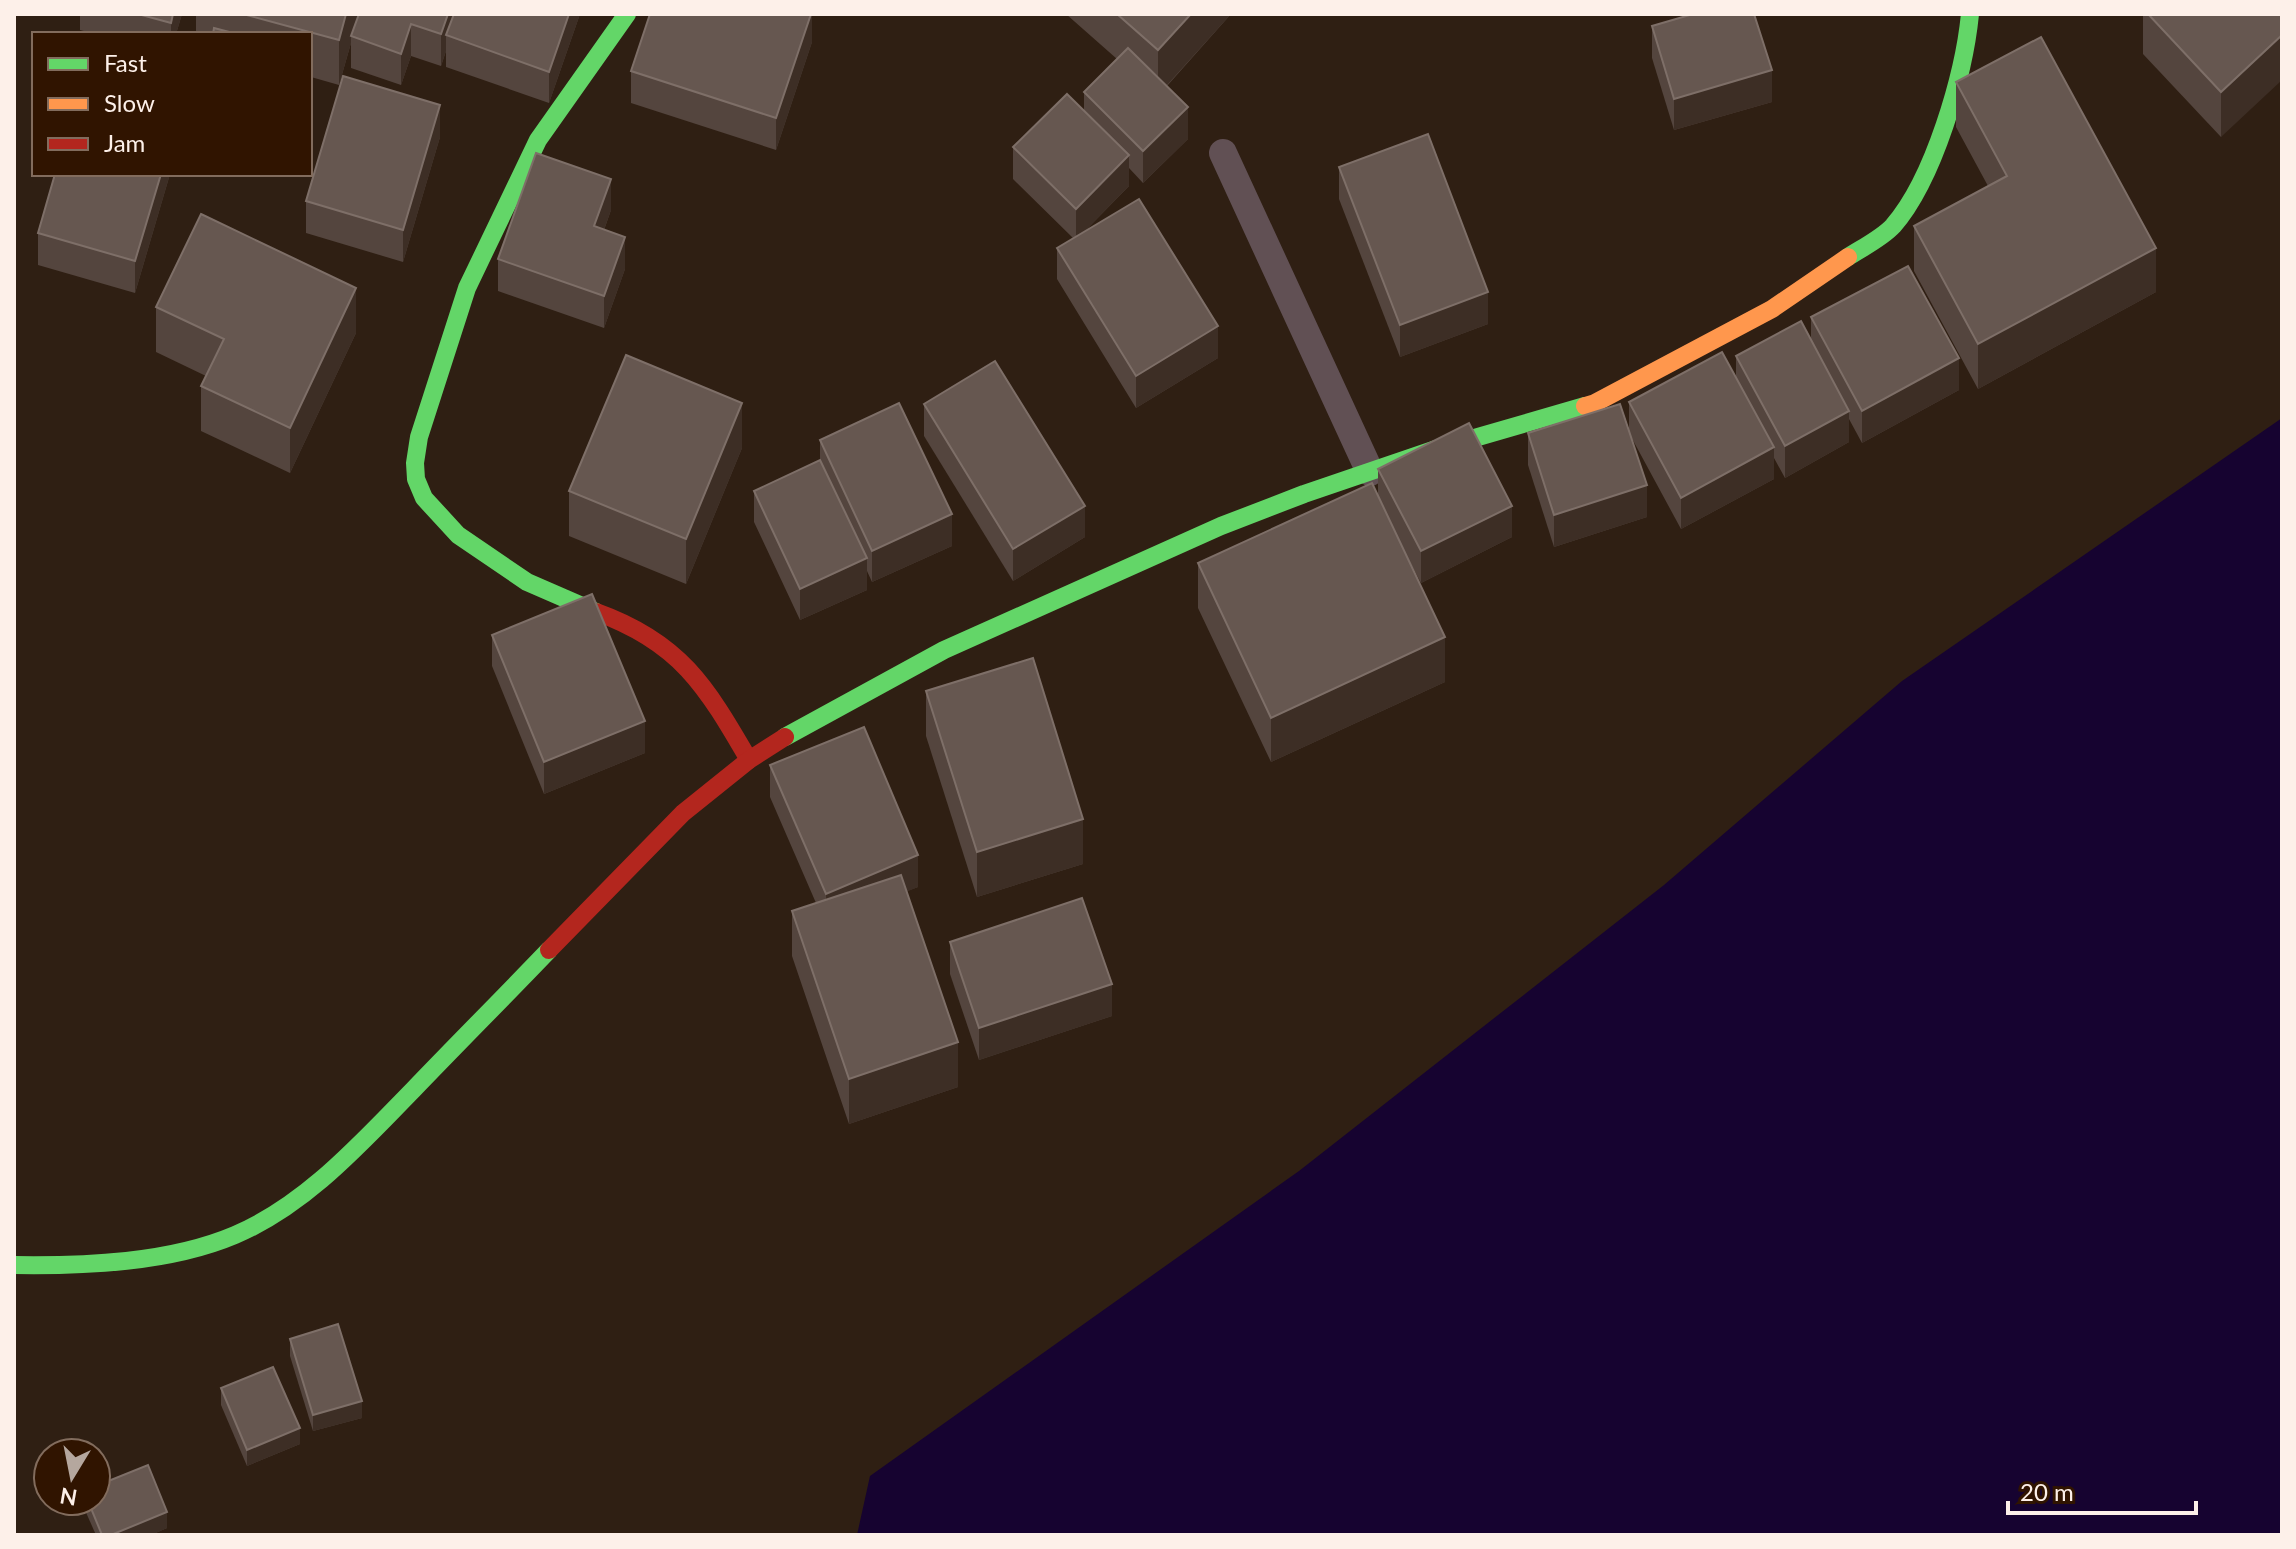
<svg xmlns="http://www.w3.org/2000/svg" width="2296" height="1549" font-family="Lato,sans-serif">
<rect width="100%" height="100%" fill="#2f1f13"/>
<polygon fill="#160330" points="2282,418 2282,1535 857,1535 870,1476 1299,1171 1664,885 1902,681"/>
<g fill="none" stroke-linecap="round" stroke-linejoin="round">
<polyline stroke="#615054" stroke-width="28" points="1223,153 1370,472"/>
<g stroke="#63d668" stroke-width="18">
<path d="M1848 257C1862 248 1882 238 1893 226 1934 179 1964 75 1970 14"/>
<polyline points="596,612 527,582 458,535 424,498 416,479 415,463 419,437 467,288 538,140 627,14"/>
<polyline points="785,737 944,650 1221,526 1304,494 1433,450 1585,406"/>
<path d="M14 1265C85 1266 169 1263 235 1235 306 1205 361 1143 413 1090 458 1043 504 997 549 950"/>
</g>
<polyline stroke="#ff974d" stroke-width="18" points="1585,406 1595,403 1772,309 1848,257"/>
<g stroke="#b3261e" stroke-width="18">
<path d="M596 612C680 642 706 686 749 760"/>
<polyline points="549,950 683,813 749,760 785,737"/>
</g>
</g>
<g fill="#54453e">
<polygon points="80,14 182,14 176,34 95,34 80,30"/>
<polygon points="196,14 580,14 549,103 446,67 446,51 441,66 411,56 401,85 351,68 351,43 339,85 311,77 310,87 310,34 196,34"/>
<polygon points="812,14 812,42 776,150 631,103 631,71"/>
<polygon points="1066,14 1231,14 1167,86 1188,139 1143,183 1129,168 1129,186 1085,231 1218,358 1136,408 1057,279 1057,248 1073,238 1013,179 1013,147 1084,110 1084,92 1117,59"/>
<polygon points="2143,14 2282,14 2221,137 2143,54"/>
<polygon points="1652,26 1772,102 1674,130 1652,58"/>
<polygon points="1956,82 2156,292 1978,389 1914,271 1914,226 1988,186 1956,127"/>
<polygon points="440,137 403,262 306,233 306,201"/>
<polygon points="1339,167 1488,324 1400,357 1339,199"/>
<polygon points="55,174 170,174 135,293 38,265 38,233"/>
<polygon points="611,210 604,230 625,269 604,328 498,291 498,259"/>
<polygon points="156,307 356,333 290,473 201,431 201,386 206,376 156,352"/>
<polygon points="1811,317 1959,390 1862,443 1849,419 1849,442 1785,478 1774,458 1774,479 1681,529 1629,433 1629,402 1736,378 1736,356 1811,339"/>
<polygon points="924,404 1085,537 1013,581 924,436"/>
<polygon points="1528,433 1647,517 1554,547 1528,465"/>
<polygon points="820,440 952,546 872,582 867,571 867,590 800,620 754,522 754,491 820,460"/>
<polygon points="742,448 686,584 569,536 569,491"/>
<polygon points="1378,469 1512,537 1421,583 1405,553 1445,682 1271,762 1198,608 1198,563 1378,495"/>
<polygon points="492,635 645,753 544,794 492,666"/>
<polygon points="926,691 1083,864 977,897 926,736"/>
<polygon points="770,765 918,887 907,891 958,1087 849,1124 792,956 792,911 816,903 770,797"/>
<polygon points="950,942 1112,1016 979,1060 950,974"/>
<polygon points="290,1339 362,1418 313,1431 290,1356"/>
<polygon points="221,1388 300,1444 247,1466 221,1405"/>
<polygon points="84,1501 96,1501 167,1528 151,1535 96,1535 84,1508"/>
</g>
<g fill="#3d2e25">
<polygon points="173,14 182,14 176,34 171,34 171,23"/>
<polygon points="346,14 359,14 351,36 351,43 339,85 339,40"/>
<polygon points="448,14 459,14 446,35 446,51 441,66 441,34"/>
<polygon points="569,14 580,14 549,103 549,72"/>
<polygon points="811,14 812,14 812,42 776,150 776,118"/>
<polygon points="1191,14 1231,14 1158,95 1158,50"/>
<polygon points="411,24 411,56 401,85 401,54"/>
<polygon points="2282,35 2282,80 2221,137 2221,92"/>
<polygon points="311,53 311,84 310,87 310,56"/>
<polygon points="1772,70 1772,102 1674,130 1674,99"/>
<polygon points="440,105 440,137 403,262 403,230"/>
<polygon points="1188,107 1188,139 1143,183 1143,151"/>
<polygon points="1129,155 1129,186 1076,240 1076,209"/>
<polygon points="161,174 170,174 135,293 135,261"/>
<polygon points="611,179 611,210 594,258 594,226"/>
<polygon points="625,237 625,269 604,328 604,296"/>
<polygon points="2156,248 2156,292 1978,389 1978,344"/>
<polygon points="356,288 356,333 290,473 290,428"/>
<polygon points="1488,292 1488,324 1400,357 1400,325"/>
<polygon points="1218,326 1218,358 1136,408 1136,376"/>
<polygon points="1959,358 1959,390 1862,443 1862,411"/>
<polygon points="742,403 742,448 686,584 686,539"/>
<polygon points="1849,411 1849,442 1785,478 1785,446"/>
<polygon points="1774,447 1774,479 1681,529 1681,498"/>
<polygon points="1647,485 1647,517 1554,547 1554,515"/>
<polygon points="1085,506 1085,537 1013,581 1013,549"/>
<polygon points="1512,506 1512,537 1421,583 1421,551"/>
<polygon points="952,514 952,546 872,582 872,551"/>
<polygon points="867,558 867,590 800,620 800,589"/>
<polygon points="1445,637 1445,682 1271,762 1271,718"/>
<polygon points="645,721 645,753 544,794 544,762"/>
<polygon points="1083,819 1083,864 977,897 977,852"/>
<polygon points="918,855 918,887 826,925 826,894"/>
<polygon points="1112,984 1112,1016 979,1060 979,1028"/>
<polygon points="958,1042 958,1087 849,1124 849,1079"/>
<polygon points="362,1401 362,1418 313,1431 313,1415"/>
<polygon points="300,1428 300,1444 247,1466 247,1450"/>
<polygon points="167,1512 167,1528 151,1535 111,1535"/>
</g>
<g fill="#665750" stroke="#7e6f68" stroke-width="2">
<polygon points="138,14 173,14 171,23"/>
<polygon points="243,14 346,14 339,40"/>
<polygon points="359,14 448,14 441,34 411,24 401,54 351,36"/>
<polygon points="454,14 569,14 549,72 446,35"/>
<polygon points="650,14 811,14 776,118 631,71"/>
<polygon points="1117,14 1191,14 1158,50"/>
<polygon points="1693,14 1754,14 1772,70 1674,99 1652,26"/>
<polygon points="2148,14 2282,14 2282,35 2221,92"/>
<polygon points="214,28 237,34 213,34"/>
<polygon points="2041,37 2156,248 1978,344 1914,226 2007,176 1956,82"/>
<polygon points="1128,48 1188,107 1143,151 1084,92"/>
<polygon points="343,76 440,105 403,230 306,201"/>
<polygon points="1067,94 1129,155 1076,209 1013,147"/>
<polygon points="1428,134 1488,292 1400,325 1339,167"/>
<polygon points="536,153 611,179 594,226 625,237 604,296 498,259"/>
<polygon points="55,174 161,174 135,261 38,233"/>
<polygon points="1139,199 1218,326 1136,376 1057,248"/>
<polygon points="201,214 356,288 290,428 201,386 224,339 156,307"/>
<polygon points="1908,266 1959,358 1862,411 1811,317"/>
<polygon points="1801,321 1849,411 1785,446 1736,356"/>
<polygon points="1722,352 1774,447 1681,498 1629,402"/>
<polygon points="626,355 742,403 686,539 569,491"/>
<polygon points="995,361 1085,506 1013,549 924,404"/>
<polygon points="899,403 952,514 872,551 820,440"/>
<polygon points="1620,404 1647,485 1554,515 1528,433"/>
<polygon points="1469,423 1512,506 1421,551 1378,469"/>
<polygon points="820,460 867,558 800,589 754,491"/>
<polygon points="1372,483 1445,637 1271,718 1198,563"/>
<polygon points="592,594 645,721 544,762 492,635"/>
<polygon points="1033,658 1083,819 977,852 926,691"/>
<polygon points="864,727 918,855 826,894 770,765"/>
<polygon points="901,875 958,1042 849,1079 792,911"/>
<polygon points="1082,898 1112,984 979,1028 950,942"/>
<polygon points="338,1324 362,1401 313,1415 290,1339"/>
<polygon points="273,1367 300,1428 247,1450 221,1388"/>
<polygon points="148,1465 167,1512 111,1535 102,1535 88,1501 96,1501 96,1486"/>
</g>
<rect width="2296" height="1549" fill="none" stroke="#fdf0e9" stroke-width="32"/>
<rect x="32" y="32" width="280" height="144" fill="#301400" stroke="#826c5d" stroke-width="2"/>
<rect x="48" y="58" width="40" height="12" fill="#63d668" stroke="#826c5d" stroke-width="2"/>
<text x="104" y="72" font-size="24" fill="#fdf0e9">Fast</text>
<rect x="48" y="98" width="40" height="12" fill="#ff974d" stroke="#826c5d" stroke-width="2"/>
<text x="104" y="112" font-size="24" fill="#fdf0e9">Slow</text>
<rect x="48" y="138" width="40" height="12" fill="#b3261e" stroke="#826c5d" stroke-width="2"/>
<text x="104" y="152" font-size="24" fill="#fdf0e9">Jam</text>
<g transform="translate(72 1477) rotate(190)"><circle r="38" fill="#301400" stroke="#826c5d" stroke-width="2"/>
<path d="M0-6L14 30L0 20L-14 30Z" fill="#b5a79e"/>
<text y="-12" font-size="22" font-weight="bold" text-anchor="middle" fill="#fdf0e9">N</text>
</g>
<path d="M2008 1501v12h188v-12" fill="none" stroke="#fdf0e9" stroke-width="4"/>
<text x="2020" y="1501" font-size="24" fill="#fdf0e9" stroke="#301400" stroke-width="6" paint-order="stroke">20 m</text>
</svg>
